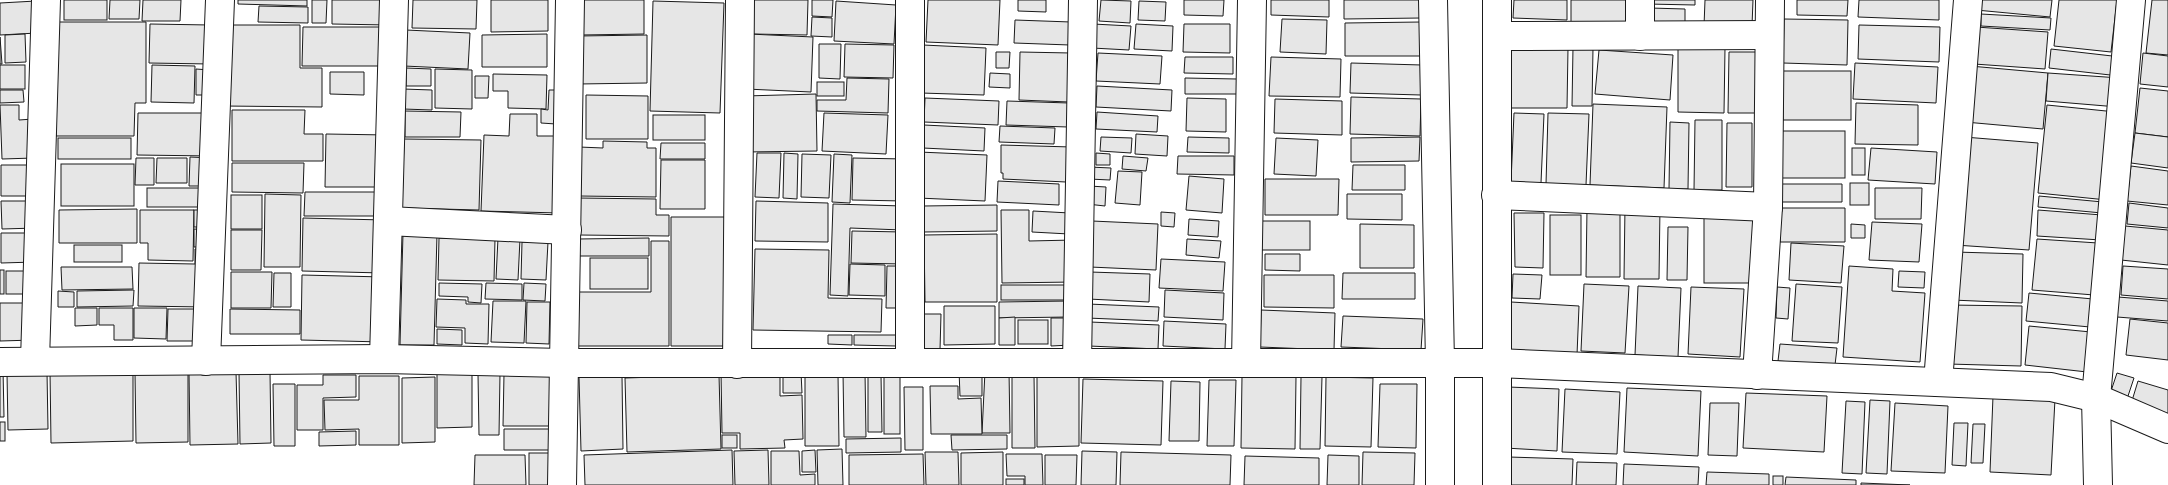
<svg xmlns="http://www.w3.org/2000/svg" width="2168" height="485" font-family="'Fira Sans Condensed',sans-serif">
<rect width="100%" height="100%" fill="#fff"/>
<g fill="#e6e6e6" stroke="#1a1a1a">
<rect x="64" y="0" width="43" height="20"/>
<polygon points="110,0 140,0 139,19 109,19"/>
<polygon points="143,0 181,0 180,21 142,21"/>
<polygon points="238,0 307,0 307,6 238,4"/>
<polygon points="312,0 327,0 326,23 312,23"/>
<polygon points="332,0 389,0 389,25 332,24"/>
<polygon points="413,0 477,0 476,29 412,28"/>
<polygon points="491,0 548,0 548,31 491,32"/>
<polygon points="581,0 644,0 644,34 581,35"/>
<polygon points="753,0 808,0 807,35 752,34"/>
<polygon points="812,0 833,0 832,17 812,16"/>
<polygon points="928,0 1000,0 998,45 926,42"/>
<polygon points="1018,0 1046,0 1046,12 1018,11"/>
<polygon points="1101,0 1131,1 1130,23 1099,21"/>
<polygon points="1184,0 1224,0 1223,16 1184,15"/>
<polygon points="1271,0 1329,0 1329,17 1271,15"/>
<polygon points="1344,0 1421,0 1421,18 1344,19"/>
<polygon points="1514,0 1567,0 1567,20 1513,18"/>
<polygon points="1571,0 1630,0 1629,24 1571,22"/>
<polygon points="1647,0 1695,0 1695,5 1647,4"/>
<polygon points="1705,0 1753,0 1752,26 1704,26"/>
<polygon points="1797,0 1848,0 1847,16 1797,15"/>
<polygon points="1859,0 1939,0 1939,20 1858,17"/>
<polygon points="1977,0 2052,0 2050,17 1976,10"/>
<polygon points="2059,0 2117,0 2111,52 2054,46"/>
<polygon points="2152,0 2168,0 2168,55 2146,53"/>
<polygon points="36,1 37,33 0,35 0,3"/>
<polygon points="653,1 724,3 720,113 650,111"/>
<polygon points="836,1 896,5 894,44 834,41"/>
<polygon points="1139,1 1166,2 1165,21 1138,20"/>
<polygon points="259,6 308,7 308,23 258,22"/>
<polygon points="1650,8 1685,9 1685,23 1649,22"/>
<polygon points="1981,14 2051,18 2050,30 1981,26"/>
<polygon points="812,17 832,18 832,37 811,36"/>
<polygon points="1282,19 1327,20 1326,54 1280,52"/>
<polygon points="1784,19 1848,20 1847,65 1783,63"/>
<polygon points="1015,20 1071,22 1070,45 1014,43"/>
<polygon points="57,22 146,22 146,103 135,103 134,136 56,136"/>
<polygon points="1421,22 1421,56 1345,56 1345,23"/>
<polygon points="150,24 210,25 210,64 149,63"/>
<polygon points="1093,24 1131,26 1129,50 1092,48"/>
<polygon points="1136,24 1173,26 1172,51 1134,49"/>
<polygon points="1184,24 1230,24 1230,53 1183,52"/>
<polygon points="223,25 300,25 300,68 322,68 322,107 223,106"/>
<polygon points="1859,25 1940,27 1939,62 1858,59"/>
<polygon points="303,27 384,27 384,66 302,66"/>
<polygon points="1976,27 2048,32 2045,69 1974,64"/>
<polygon points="406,30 470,33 468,69 404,66"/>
<polygon points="25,34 26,62 5,63 5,35"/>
<polygon points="547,34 547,67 482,67 482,35"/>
<polygon points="749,34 813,37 811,92 746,89"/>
<polygon points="647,35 647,83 578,84 578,36"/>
<polygon points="0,37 2,64 0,64"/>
<polygon points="819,44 841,44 840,79 819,78"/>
<polygon points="845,44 894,45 893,78 844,77"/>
<polygon points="923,45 986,48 984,95 921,93"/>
<polygon points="1507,47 1568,48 1567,108 1506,108"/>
<polygon points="1573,47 1593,48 1592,106 1572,106"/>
<polygon points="1678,48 1725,48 1724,113 1678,112"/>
<polygon points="2051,49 2121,57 2119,76 2049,68"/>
<polygon points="1599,50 1673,55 1670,100 1595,94"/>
<polygon points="996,52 1010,52 1009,68 996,68"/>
<polygon points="1020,52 1071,53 1069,102 1019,100"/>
<polygon points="1729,52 1757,52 1756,113 1728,113"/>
<polygon points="1098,53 1162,56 1160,84 1096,81"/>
<polygon points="2143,53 2168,56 2168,87 2140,84"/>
<polygon points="1185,57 1233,57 1233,74 1184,73"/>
<polygon points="1271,57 1341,59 1340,97 1269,96"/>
<polygon points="1351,63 1422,65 1421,95 1350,93"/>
<polygon points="1855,63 1938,67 1936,103 1853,99"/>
<rect x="0" y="65" width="25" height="24"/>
<polygon points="152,65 195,66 194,103 151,102"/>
<polygon points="1970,66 2048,73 2043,129 1965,122"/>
<polygon points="406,68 431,69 431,86 406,86"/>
<polygon points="196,69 210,70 209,95 196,95"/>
<polygon points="435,69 472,70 472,109 435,108"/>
<rect x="1783" y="71" width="68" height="49"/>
<polygon points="330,72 364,72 364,95 330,94"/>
<polygon points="990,73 1010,74 1010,88 989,87"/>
<polygon points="2048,73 2120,78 2118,107 2046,101"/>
<polygon points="493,74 547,75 546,109 508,108 508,91 493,91"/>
<polygon points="475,76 489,76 488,98 475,98"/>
<polygon points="847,78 889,79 888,113 817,111 817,100 846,100"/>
<polygon points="1185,78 1237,79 1237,94 1185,94"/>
<rect x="817" y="82" width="27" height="14"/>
<polygon points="1097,86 1172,90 1171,111 1096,107"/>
<polygon points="2140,88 2168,91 2168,137 2135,133"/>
<polygon points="403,89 432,90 432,110 403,109"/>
<polygon points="0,90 23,90 24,102 0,103"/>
<polygon points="549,90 557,90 556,124 541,123 541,109 548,110"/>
<polygon points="816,94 817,151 746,152 745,96"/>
<polygon points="586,95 648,96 648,139 586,139"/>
<polygon points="1351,97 1421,99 1420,136 1350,134"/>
<polygon points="925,98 999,101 998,125 924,122"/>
<polygon points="1187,98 1226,99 1226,132 1186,131"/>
<polygon points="1275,99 1342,101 1342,135 1274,133"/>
<polygon points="1007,101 1069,103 1068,127 1006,125"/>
<polygon points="1856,103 1918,105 1918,145 1855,144"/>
<polygon points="1593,104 1667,107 1664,188 1590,185"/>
<polygon points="0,105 19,105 19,120 33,119 34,158 2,159"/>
<polygon points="2047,105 2116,112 2107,200 2038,193"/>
<polygon points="232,110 305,110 304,134 323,134 323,161 232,161"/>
<polygon points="405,111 461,112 460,137 405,137"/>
<polygon points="1097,112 1158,116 1157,132 1096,129"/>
<polygon points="138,113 213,113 212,156 137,155"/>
<polygon points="824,113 888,115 886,154 822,151"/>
<polygon points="1514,113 1544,114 1541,183 1511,182"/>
<polygon points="1548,113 1589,114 1586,185 1546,184"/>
<polygon points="510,114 537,114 537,136 562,136 560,213 481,211 484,135 509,136"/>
<rect x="653" y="115" width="52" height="25"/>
<polygon points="1695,120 1722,120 1722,190 1694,190"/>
<polygon points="1670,122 1689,123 1688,189 1669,189"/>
<polygon points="1727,123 1752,123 1752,187 1726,187"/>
<polygon points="924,125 985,128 984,151 923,148"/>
<polygon points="1000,126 1055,128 1054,144 999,142"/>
<rect x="1782" y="131" width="63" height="47"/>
<polygon points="2135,133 2168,137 2168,168 2131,163"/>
<polygon points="326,134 388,135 388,187 325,187"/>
<polygon points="1136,134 1168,136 1167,156 1135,154"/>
<polygon points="1101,137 1132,138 1131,153 1100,151"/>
<polygon points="1188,137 1229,138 1229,153 1187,152"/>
<polygon points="1420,137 1419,161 1351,162 1351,138"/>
<polygon points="1964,137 2038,143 2029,250 1955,245"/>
<rect x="58" y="138" width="73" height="21"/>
<polygon points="1276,138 1318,140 1316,176 1274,174"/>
<polygon points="404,139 481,140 479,210 402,208"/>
<polygon points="603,141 647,142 647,148 656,148 656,197 579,196 579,147 603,148"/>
<polygon points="661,143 705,143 705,159 660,159"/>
<polygon points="1001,145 1072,147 1066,182 1003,179 1003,173 1001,173"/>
<rect x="1852" y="148" width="13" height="27"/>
<polygon points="1871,148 1937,152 1935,184 1868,180"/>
<polygon points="919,152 987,155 985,201 918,198"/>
<polygon points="757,153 781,153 779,198 755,197"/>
<polygon points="784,153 798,154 797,199 783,198"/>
<polygon points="1096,153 1110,154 1110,165 1096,165"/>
<polygon points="802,154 831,155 829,198 801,197"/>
<polygon points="834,154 852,155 850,203 832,202"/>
<polygon points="1123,156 1148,158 1146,171 1122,169"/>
<polygon points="1178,156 1234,156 1234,175 1177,174"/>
<polygon points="190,157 212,158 212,186 189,186"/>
<polygon points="136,158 154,158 154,185 135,185"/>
<polygon points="157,158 187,158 187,183 156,183"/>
<polygon points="853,158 905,159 904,201 852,200"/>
<polygon points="661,160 705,160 705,209 660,209"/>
<polygon points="232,163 304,163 303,193 232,192"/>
<rect x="61" y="164" width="73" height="42"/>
<polygon points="1,165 37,165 38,196 1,196"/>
<polygon points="1353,165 1405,165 1405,190 1352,190"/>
<polygon points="2131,166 2168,171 2168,205 2127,201"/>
<polygon points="1089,167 1111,168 1110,180 1089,179"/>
<polygon points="1118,171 1142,172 1140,205 1115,203"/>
<polygon points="1189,176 1224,179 1222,213 1186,210"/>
<polygon points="1265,179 1339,179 1338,215 1265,215"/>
<polygon points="998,181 1059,184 1059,205 997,202"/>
<rect x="1850" y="183" width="19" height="22"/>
<polygon points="1781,184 1842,184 1842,202 1782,202"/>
<polygon points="1089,186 1106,187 1105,206 1087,204"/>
<rect x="147" y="188" width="57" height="19"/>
<polygon points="1875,188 1922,188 1921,219 1875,219"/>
<polygon points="305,192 382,192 382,216 304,216"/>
<polygon points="265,194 301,195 300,267 264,267"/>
<polygon points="1347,194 1402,194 1402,220 1347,219"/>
<rect x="231" y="195" width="31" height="34"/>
<polygon points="2039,196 2103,202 2102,213 2038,207"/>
<polygon points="579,198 656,199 656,215 669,215 669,236 579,235"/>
<polygon points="1,201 35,201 36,228 2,229"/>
<polygon points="756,201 828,203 828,242 755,241"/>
<polygon points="2129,203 2168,208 2168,228 2127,224"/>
<polygon points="833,204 903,206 902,230 850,228 848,296 830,295"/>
<polygon points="997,205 997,231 923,232 923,206"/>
<polygon points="1625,206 1660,207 1659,279 1624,279"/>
<polygon points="1781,208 1845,208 1845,242 1780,242"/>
<polygon points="137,209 137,243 59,243 59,210"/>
<polygon points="1587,209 1620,209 1620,277 1586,277"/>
<polygon points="140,210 194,210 193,261 148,260 148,243 140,243"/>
<rect x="194" y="210" width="16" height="17"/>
<polygon points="1001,210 1029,210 1029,241 1074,240 1074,282 1002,283"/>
<polygon points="2038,210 2102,215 2101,240 2037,236"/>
<polygon points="1033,211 1070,213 1069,234 1032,232"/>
<polygon points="1161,212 1175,213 1174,227 1161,226"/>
<polygon points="1514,213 1544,213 1543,268 1515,267"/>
<rect x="1550" y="215" width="31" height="60"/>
<rect x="1704" y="215" width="50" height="68"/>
<polygon points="671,217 736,217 735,346 671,346"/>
<polygon points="303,218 384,220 383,273 302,271"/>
<polygon points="1189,219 1219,221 1218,237 1188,235"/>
<polygon points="1092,221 1158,224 1156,270 1090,267"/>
<rect x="1258" y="221" width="52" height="29"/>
<polygon points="1872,222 1922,224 1919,262 1869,260"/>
<polygon points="1360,224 1414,225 1414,268 1360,268"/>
<polygon points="1851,224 1865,225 1865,238 1851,238"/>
<polygon points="2125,226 2168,230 2168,265 2121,260"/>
<polygon points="1668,227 1688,227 1687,280 1667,280"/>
<polygon points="194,229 210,230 209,247 194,247"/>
<polygon points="231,230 262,230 261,270 231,270"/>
<polygon points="852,231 903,232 903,264 851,263"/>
<polygon points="1,233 35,233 35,262 1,263"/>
<polygon points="403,233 437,234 434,345 400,345"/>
<polygon points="997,234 997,302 925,302 924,235"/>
<polygon points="439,238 495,239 494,281 438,280"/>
<polygon points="498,238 520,239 518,280 496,279"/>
<polygon points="649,238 649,256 577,256 578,239"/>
<polygon points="1187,239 1221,241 1219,258 1186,255"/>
<polygon points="2037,239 2098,243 2094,295 2032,290"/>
<polygon points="651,241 669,241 669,346 574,346 574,292 651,292"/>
<polygon points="522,242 548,242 546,280 521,279"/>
<polygon points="1791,243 1844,246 1841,283 1789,280"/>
<rect x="74" y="245" width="48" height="17"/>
<polygon points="195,249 208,249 206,307 138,306 139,263 195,264"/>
<polygon points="755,249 829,250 828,298 882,299 881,332 753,330"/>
<polygon points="1955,252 2023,254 2022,303 1952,300"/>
<polygon points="1265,254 1300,254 1300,271 1265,270"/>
<rect x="590" y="258" width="58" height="31"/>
<polygon points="1161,259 1225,262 1223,291 1159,288"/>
<polygon points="850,264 885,265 885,296 849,295"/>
<polygon points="887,266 905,266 905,308 886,308"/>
<polygon points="1849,266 1893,269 1892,291 1925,293 1920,362 1843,357"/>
<polygon points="2123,266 2168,269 2168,299 2121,295"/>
<polygon points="61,267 132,267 133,289 62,290"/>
<rect x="0" y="270" width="4" height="24"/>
<rect x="6" y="271" width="29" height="23"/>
<polygon points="1899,271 1925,272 1924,288 1898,287"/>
<polygon points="231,272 272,272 271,308 231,308"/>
<polygon points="1090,272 1150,274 1149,302 1088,299"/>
<polygon points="274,273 291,273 291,307 273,307"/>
<polygon points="1343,273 1415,273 1415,299 1342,299"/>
<polygon points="1513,274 1542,275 1540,299 1512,298"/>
<polygon points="302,275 384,277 383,342 301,340"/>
<polygon points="1264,275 1334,275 1334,308 1264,307"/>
<polygon points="439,283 482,284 481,303 468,302 468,297 439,296"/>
<polygon points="486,283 522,284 522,300 485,299"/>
<polygon points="524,283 546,284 545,301 523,300"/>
<polygon points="1584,284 1629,286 1625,353 1581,351"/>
<polygon points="1796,284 1842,287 1838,343 1792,341"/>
<rect x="1001" y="285" width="70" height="15"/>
<polygon points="1638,286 1681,288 1678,357 1635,355"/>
<polygon points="1691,287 1744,289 1740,357 1688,354"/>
<polygon points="1777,287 1790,288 1788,319 1776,318"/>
<polygon points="134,290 133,306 77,307 77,291"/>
<polygon points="1165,290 1224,293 1223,320 1164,317"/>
<polygon points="58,291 74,292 74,307 58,307"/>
<polygon points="2029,293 2093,299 2090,327 2026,321"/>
<polygon points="2118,297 2168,301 2168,321 2117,317"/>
<polygon points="437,299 466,300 466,304 489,304 488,344 465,343 465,328 436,327"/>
<polygon points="493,301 526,301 524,343 491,342"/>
<polygon points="1069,301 1069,317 999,318 999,302"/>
<polygon points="527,302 550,302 549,344 526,343"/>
<polygon points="1511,302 1579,306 1577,355 1508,352"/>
<polygon points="0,303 34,303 34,340 0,341"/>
<polygon points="1088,304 1159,307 1158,321 1087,318"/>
<polygon points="1949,305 2022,306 2021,366 1948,364"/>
<polygon points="944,306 995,306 995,344 944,345"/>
<polygon points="75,308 97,308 97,325 75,326"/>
<polygon points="99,308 133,308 133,340 114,340 114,325 99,325"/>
<polygon points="134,308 167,308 166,339 134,338"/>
<polygon points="168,309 205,309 205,341 167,341"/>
<polygon points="230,309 300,310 300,334 230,334"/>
<polygon points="1261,310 1335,313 1334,350 1260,347"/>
<polygon points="920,314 941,314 940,350 920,351"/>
<polygon points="1343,316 1423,319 1421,350 1341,347"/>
<polygon points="1015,317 1015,345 999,345 999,318"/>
<polygon points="1051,318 1071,318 1071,345 1051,346"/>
<polygon points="2130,319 2168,323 2168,360 2126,355"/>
<rect x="1018" y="320" width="30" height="24"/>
<polygon points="1164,321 1226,324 1225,349 1163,346"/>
<polygon points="1090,322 1159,325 1158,349 1089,346"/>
<polygon points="2029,326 2091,332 2087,372 2025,365"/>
<polygon points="437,329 462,330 462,345 437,344"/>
<polygon points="828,335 852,335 852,345 828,344"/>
<polygon points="854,335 896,335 896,346 854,345"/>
<polygon points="1780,344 1837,348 1835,365 1778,361"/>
<polygon points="0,369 3,369 4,417 0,417"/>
<polygon points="133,370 133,441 51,443 50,371"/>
<polygon points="780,370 780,396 802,395 803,439 784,440 785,448 740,449 740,433 722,433 721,372"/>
<polygon points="959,370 982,370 982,396 960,396"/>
<polygon points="985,371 1009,371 1010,433 982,433"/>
<polygon points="47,372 48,429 8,430 7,373"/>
<polygon points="188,372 188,442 136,443 135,373"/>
<polygon points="236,372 238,444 190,445 189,373"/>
<polygon points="239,372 270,372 271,443 240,444"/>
<polygon points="437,372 472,372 472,427 437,428"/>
<polygon points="783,372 801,372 802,393 783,393"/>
<polygon points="843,372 865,372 866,437 844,437"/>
<polygon points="2117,373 2134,378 2127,399 2110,394"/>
<polygon points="478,374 500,374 499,435 479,435"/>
<polygon points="504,374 554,374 554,426 503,426"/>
<polygon points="838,374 839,446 805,446 805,375"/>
<rect x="884" y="374" width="16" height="60"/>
<polygon points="323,375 356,375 356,397 323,398 323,430 297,430 297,385 323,385"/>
<polygon points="719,375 721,449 627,452 625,378"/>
<polygon points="868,375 881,375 882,432 868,432"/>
<polygon points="1012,375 1034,375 1035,448 1012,448"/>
<polygon points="1037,375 1079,375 1079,446 1037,447"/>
<polygon points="359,376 399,376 399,445 359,445 359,429 325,430 324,400 359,400"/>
<polygon points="622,376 623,449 581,451 579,377"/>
<polygon points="1242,376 1296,377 1295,449 1241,448"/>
<polygon points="435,377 435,442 402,443 402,378"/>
<polygon points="1301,377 1322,377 1320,449 1300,449"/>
<polygon points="1326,377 1373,378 1371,447 1325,446"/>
<polygon points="1083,379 1163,381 1161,445 1081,443"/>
<polygon points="1209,380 1236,380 1234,446 1207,446"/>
<polygon points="1171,381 1200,382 1199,441 1169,441"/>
<polygon points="2138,381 2168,390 2168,415 2131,404"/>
<polygon points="273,384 295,384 295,446 274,446"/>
<polygon points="1380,384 1417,384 1416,448 1378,447"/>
<polygon points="930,386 958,386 958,399 981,398 982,434 931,434"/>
<polygon points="904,387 923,387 923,450 905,450"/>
<polygon points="1508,387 1559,389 1557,451 1505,448"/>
<polygon points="1627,388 1701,391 1698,456 1624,452"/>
<polygon points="1565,389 1620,392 1617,454 1562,452"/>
<polygon points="1746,393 1827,396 1824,452 1743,448"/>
<polygon points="1993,396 2055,399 2051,475 1990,472"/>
<polygon points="1870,400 1890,401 1887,474 1866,473"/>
<polygon points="1846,401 1865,402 1862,474 1842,473"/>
<polygon points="1710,403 1739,403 1737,456 1708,455"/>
<polygon points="1895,403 1948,406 1945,473 1891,471"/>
<rect x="0" y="422" width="5" height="19"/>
<polygon points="1954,423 1968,423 1966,466 1952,465"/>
<polygon points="1973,424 1985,424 1983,463 1971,463"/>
<polygon points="504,429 553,429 552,450 504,450"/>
<polygon points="356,431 356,445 319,446 319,432"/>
<rect x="722" y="435" width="15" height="13"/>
<polygon points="951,435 1007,435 1007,449 952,450"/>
<polygon points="901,438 901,452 846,453 846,439"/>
<polygon points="842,449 843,485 818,485 817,450"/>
<polygon points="732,450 733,485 585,485 584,455"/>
<polygon points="768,450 769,485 735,485 734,451"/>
<polygon points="815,450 816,472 802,472 802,451"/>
<polygon points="771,451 799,451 800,475 815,474 815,485 771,485"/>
<polygon points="1082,451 1117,452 1116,485 1081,485"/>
<polygon points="925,452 958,452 959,485 926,485"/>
<polygon points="1003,452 1003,485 961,485 961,453"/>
<polygon points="1121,452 1231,455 1230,485 1120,485"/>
<polygon points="1363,452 1415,453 1414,485 1362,485"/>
<rect x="529" y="453" width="24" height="32"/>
<polygon points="923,454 924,485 849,485 849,455"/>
<polygon points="1006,454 1042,454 1043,485 1025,485 1025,476 1007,476"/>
<polygon points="475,455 525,455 526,485 474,485"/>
<polygon points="1045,455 1077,455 1076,485 1045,485"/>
<polygon points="1328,455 1359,456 1359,485 1327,485"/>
<polygon points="1245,456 1319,458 1319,485 1244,485"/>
<polygon points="1509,457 1573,459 1572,485 1508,485"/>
<polygon points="1577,462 1617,463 1616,485 1576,485"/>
<polygon points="1624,464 1699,467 1698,485 1623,485"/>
<polygon points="1707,472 1769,474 1769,485 1706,485"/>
<rect x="1773" y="476" width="10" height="9"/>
<polygon points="1786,477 1856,480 1856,485 1785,485"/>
<rect x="1006" y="479" width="18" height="6"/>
<polygon points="1861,483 1910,485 1861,485"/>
</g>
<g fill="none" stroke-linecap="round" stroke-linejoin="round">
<defs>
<g id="street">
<polyline points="910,0 910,363"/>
<polyline points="1433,0 1440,363 1440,485"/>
<polyline points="1497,0 1497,485"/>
<polyline points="1640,0 1640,36"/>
<polyline points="1498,36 1769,35"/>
<polyline points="1496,195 1768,207"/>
<polyline points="388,221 567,230"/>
<polyline points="384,359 394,0"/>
<polyline points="35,361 46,0"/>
<polyline points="206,361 220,0"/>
<polyline points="0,362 384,359 564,363 1497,363 2051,387 2096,398 2168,429"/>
<polyline points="1077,363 1083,0"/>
<polyline points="1246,363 1252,0"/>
<polyline points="737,364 740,0"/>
<polyline points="1757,375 1768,207 1770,0"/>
<polyline points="1938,382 1968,0"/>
<polyline points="562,485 570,0"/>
<polyline points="2098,485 2096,398 2131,0"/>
</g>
</defs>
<use href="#street" stroke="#1a1a1a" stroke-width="30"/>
<use href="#street" stroke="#fff" stroke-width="28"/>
</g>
</svg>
